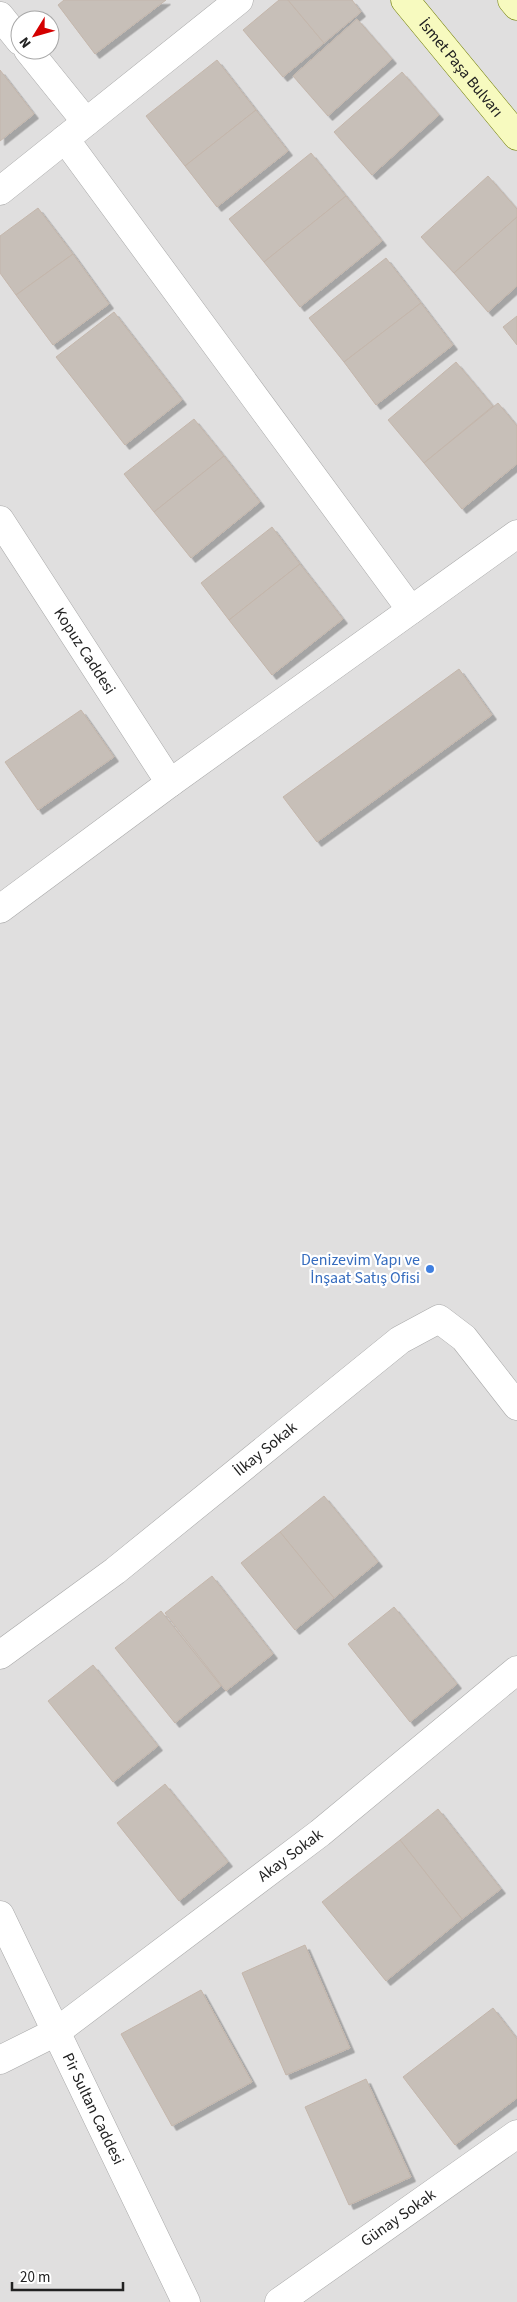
<svg xmlns="http://www.w3.org/2000/svg" width="517" height="2302" font-family="'Source Sans 3',sans-serif">
<defs>
<filter id="shadow"><feDropShadow dx="4.5" dy="4.5" stdDeviation="0" flood-color="#0004"/></filter>
</defs>
<rect width="100%" height="100%" fill="#f2efe9"/>
<path fill="#e0dfdf" fill-rule="evenodd" d="M0 0H517V2302H0ZM20 20H50V50H20Z"/>
<g fill="#c7bfb8" stroke="#c4b6ab" filter="url(#shadow)">
<polygon points="64,0 166,0 95,54 58,5"/>
<polygon points="279,0 288,0 324,43 283,77 243,30"/>
<polygon points="288,0 352,0 361,12 324,43"/>
<polygon points="357,19 392,59 328,116 293,76"/>
<polygon points="217,60 256,110 185,166 146,116"/>
<polygon points="0,70 34,114 0,141"/>
<polygon points="402,72 439,115 372,175 334,132"/>
<polygon points="256,110 288,151 217,207 185,166"/>
<polygon points="311,153 346,196 264,262 229,219"/>
<polygon points="488,176 517,209 517,217 454,273 421,237"/>
<polygon points="346,196 382,241 300,307 264,262"/>
<polygon points="38,208 73,254 16,295 0,273 0,236"/>
<polygon points="517,217 517,286 488,312 454,273"/>
<polygon points="73,254 109,304 53,345 16,295"/>
<polygon points="386,258 421,303 344,362 309,318"/>
<polygon points="421,303 453,345 376,405 344,362"/>
<polygon points="114,312 182,400 125,445 56,357"/>
<polygon points="517,316 517,345 503,327"/>
<polygon points="456,362 493,406 424,463 388,420"/>
<polygon points="498,403 517,426 517,464 462,509 424,463"/>
<polygon points="194,419 224,456 154,512 124,474"/>
<polygon points="224,456 260,502 191,558 154,512"/>
<polygon points="272,527 300,564 229,620 201,583"/>
<polygon points="300,564 343,619 272,675 229,620"/>
<polygon points="459,669 492,715 317,842 283,797"/>
<polygon points="81,710 114,757 38,810 5,762"/>
<polygon points="324,1496 378,1562 334,1598 280,1532"/>
<polygon points="280,1532 334,1598 295,1630 241,1563"/>
<polygon points="212,1576 273,1654 226,1691 165,1613"/>
<polygon points="394,1607 457,1684 410,1722 348,1644"/>
<polygon points="161,1611 221,1686 175,1723 115,1648"/>
<polygon points="93,1665 158,1746 113,1782 48,1701"/>
<polygon points="165,1784 228,1862 179,1901 117,1823"/>
<polygon points="438,1809 501,1889 462,1919 400,1840"/>
<polygon points="400,1840 462,1919 386,1981 322,1902"/>
<polygon points="305,1945 350,2048 286,2075 242,1973"/>
<polygon points="201,1990 252,2082 172,2126 121,2034"/>
<polygon points="493,2008 517,2039 517,2098 455,2145 403,2077"/>
<polygon points="366,2079 411,2177 349,2205 305,2107"/>
</g>
<g fill="none" stroke-linecap="round" stroke-linejoin="round">
<defs>
<g id="street">
<polyline points="0,16 20,41"/>
<polyline points="28,50 86,122"/>
<polyline points="65,139 411,610"/>
<polyline points="0,191 239,0"/>
<path id="s1" d="M0 520 170 783"/>
<polyline points="0,909 170,783 517,534"/>
<path id="s2" d="M0 1655 115 1571 400 1340 439 1319 464 1338 517 1406"/>
<path id="s3" d="M0 1915 186 2302"/>
<path id="s4" d="M0 2060 56 2032 320 1833 517 1670"/>
<path id="s5" d="M279 2302 517 2134"/>
</g>
<g id="secondary">
<path id="s6" d="M405 0 517 136"/>
<polyline points="512,0 517,6"/>
</g>
</defs>
<use href="#street" stroke="#a9a9a9" stroke-width="29"/>
<use href="#secondary" stroke="#707d05" stroke-width="29"/>
<use href="#street" stroke="#fff" stroke-width="28"/>
<use href="#secondary" stroke="#f7fabf" stroke-width="28"/>
</g>
<circle fill="#3f7fe0" stroke="#fff" stroke-width="2" cx="430" cy="1269" r="5"/>
<g text-anchor="middle" dominant-baseline="central" stroke-width="4.5" stroke-linejoin="round" paint-order="stroke">
<g font-size="16" fill="#222" stroke="#fff">
<text stroke="none"><textPath href="#s6" startOffset="88">İsmet Paşa Bulvarı</textPath></text>
<text stroke="none"><textPath href="#s1" startOffset="156">Kopuz Caddesi</textPath></text>
<text stroke="none"><textPath href="#s2" startOffset="336">İlkay Sokak</textPath></text>
<text stroke="none"><textPath href="#s4" startOffset="356">Akay Sokak</textPath></text>
<text stroke="none"><textPath href="#s3" startOffset="215">Pir Sultan Caddesi</textPath></text>
<text stroke="none"><textPath href="#s5" startOffset="146">Günay Sokak</textPath></text>
</g>
<g font-size="16" fill="#366cbe" stroke="#fff" text-anchor="end">
<text x="420" y="1260">Denizevim Yapı ve<tspan x="420" dy="18">İnşaat Satış Ofisi</tspan></text>
</g>
</g>
<g transform="translate(35 35) rotate(233)"><circle r="24" fill="#ffffff" stroke="#a7a7a7"/>
<path d="M0-4L9 19L0 12L-9 19Z" fill="#d40000"/>
<text y="-8" font-size="14" font-weight="bold" text-anchor="middle" fill="#222222">N</text>
</g>
<path d="M12 2282v8h111v-8" fill="none" stroke="#222222" stroke-width="2.5"/>
<text x="20" y="2282" font-size="15" fill="#222222" stroke="#ffffff" stroke-width="4" paint-order="stroke">20 m</text>
</svg>
